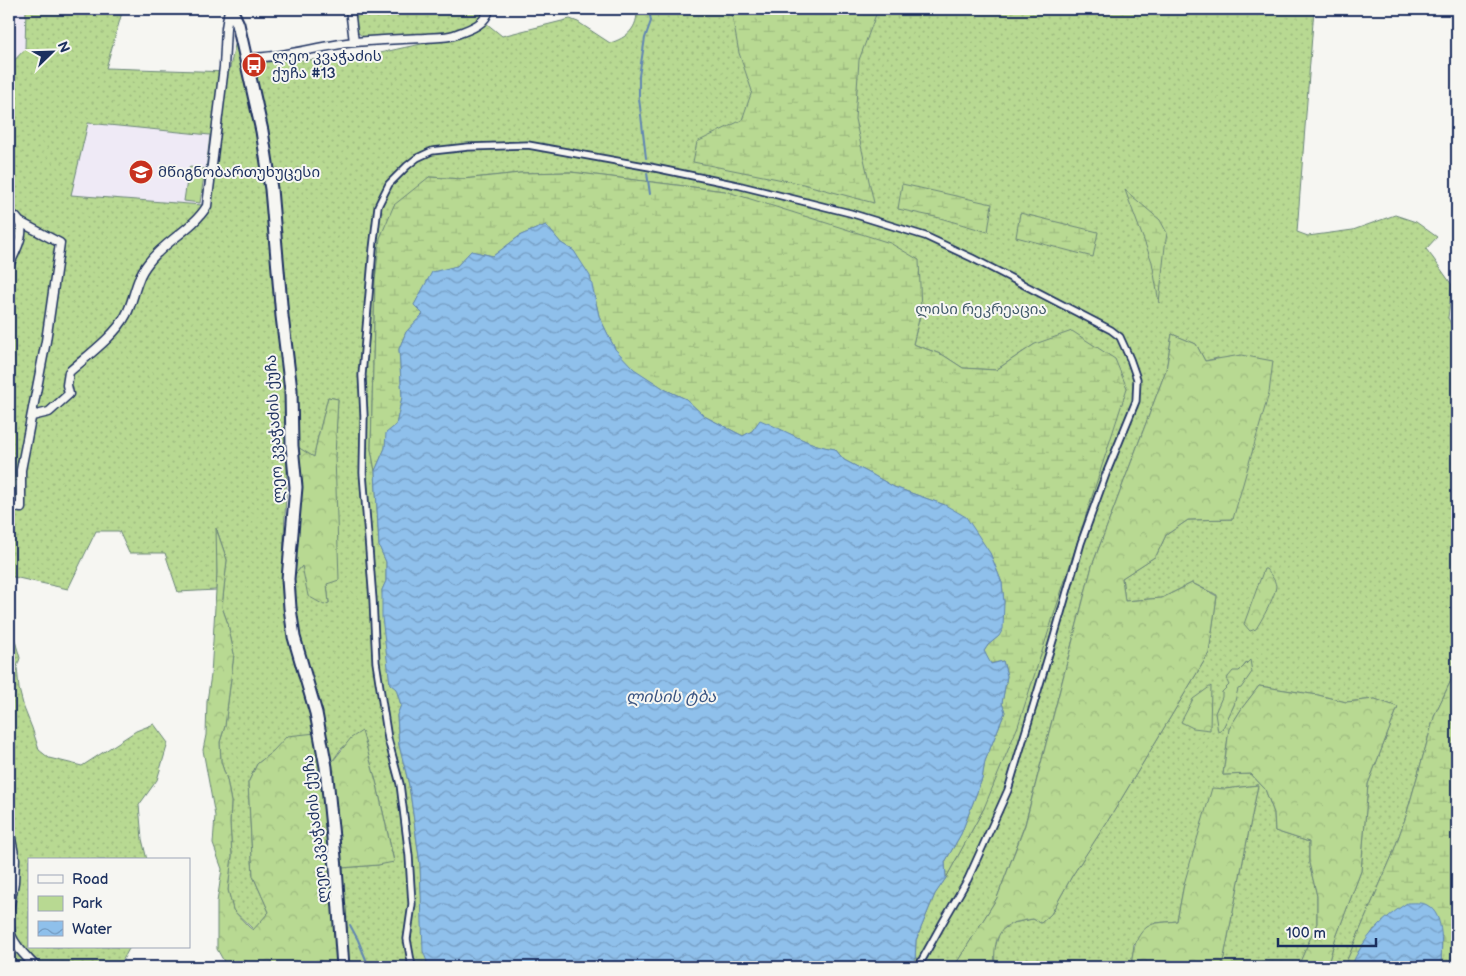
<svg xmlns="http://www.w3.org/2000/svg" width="1466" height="976" font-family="'Balsamiq Sans','Noto Sans Georgian',sans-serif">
<defs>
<pattern id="green-dots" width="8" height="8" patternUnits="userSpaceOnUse" patternTransform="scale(1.25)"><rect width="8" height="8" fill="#b8d992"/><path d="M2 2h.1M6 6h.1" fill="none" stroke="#9ebb80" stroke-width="1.8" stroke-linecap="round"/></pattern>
<pattern id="forest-crowns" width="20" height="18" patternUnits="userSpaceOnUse" patternTransform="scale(1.25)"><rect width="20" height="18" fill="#b8d992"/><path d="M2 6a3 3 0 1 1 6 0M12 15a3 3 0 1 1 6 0" fill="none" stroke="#9ebb80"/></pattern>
<pattern id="wetland-marsh" width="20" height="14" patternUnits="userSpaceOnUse" patternTransform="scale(1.25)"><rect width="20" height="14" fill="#b8d992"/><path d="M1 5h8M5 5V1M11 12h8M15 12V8" fill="none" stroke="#9ebb80"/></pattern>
<pattern id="water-waves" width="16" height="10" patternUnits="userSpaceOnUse" patternTransform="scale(1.25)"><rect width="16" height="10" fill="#8fc0eb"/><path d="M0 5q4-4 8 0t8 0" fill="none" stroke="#749cc2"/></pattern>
</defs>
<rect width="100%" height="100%" fill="#f6f6f2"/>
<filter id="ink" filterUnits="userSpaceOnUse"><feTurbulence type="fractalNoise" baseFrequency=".02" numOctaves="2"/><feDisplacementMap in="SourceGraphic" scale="10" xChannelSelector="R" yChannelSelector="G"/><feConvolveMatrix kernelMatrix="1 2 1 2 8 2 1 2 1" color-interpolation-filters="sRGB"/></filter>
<g filter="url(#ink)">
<g fill="#efeaf6">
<polygon points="9,9 26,9 25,49 9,66"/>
<polygon points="88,123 211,135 202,205 70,195"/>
</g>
<g fill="url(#green-dots)" stroke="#6a8478" fill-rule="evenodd">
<path d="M26 9H123L106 68 229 72 237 36 257 127 265 181 274 301 287 404V471L282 582 288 622 316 733 273 751 257 764 248 783 253 876 269 912 254 930 233 910 228 890 232 856 230 823 231 802 227 780 221 762 220 742 225 726 234 654 228 624 222 607 227 560 217 530V573L216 590 178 592 165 553H129L119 531H96L68 589 9 576V66L25 49ZM88 123 210 135 202 205 71 195Z"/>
<path d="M352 9H485C480 23 467 28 454 32L369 37H364L355 31Z"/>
<path d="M637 9H1314L1297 232 1308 236 1353 230 1395 215 1416 222 1437 237 1426 249 1433 258 1452 285 1448 318 1457 335V668L1435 714 1406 816 1392 856 1344 967H1327L1335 940 1361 871 1368 784 1398 707 1375 699 1346 702 1318 695 1259 686 1242 708 1229 729 1223 775 1251 774 1265 789 1274 813 1275 831 1309 842V863L1317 896V924L1300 962V967H1222L1258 785 1225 789 1184 884 1177 921 1155 923 1134 944 1131 967H1072L1073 962 1056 967H995L994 951 1000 931 1013 923 1033 919 1041 923 1051 914 1072 876 1114 811 1209 653 1217 595 1192 583 1162 598 1125 601 1122 578 1156 556 1166 535 1188 520 1233 519 1218 358 1205 361 1196 344 1172 334 1166 370 1092 566 1025 824 997 898 954 967H912L915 963 916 940 935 894 946 878 984 808 1035 344 996 370 963 368 943 355 913 344 921 311 725 191 571 172 520 173 463 179 429 177 375 280 371 449 375 471 379 546 386 562V581L382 590 390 684 396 688 401 705 397 716 399 745 409 785 420 864 422 907 427 965 429 967H347L341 868 378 865 394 861 377 785 362 732 341 749 329 766 299 637 291 579 302 566 329 603 327 584 338 399 328 397 317 441 314 457 297 448V389L286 319 277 188 252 67 261 59C291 60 324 61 354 57 376 55 399 48 422 44 443 40 471 40 486 23L502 36 570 19 578 22 610 43C627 38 638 28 637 9ZM1247 662 1235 696 1234 705 1222 730 1215 713 1229 685Z"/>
<polygon points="9,620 20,658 17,667 19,689 24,708 32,728 39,750 49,758 82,766 136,731 154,724 168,743 157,780 139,805 142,839 147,860 29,860 29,947 130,947 119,967 9,967"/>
<polygon points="1457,932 1457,967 1449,967 1457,935"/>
</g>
<g fill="url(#forest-crowns)" stroke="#6a8478">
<path d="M1172 334 1196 344 1205 361 1241 355 1273 361 1269 393 1233 519 1188 520 1166 535 1156 556 1122 578 1125 601 1162 598 1192 583 1217 596 1209 653 1114 811 1072 876 1051 914 1041 923 1033 919C1027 920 1020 921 1013 923 994 930 994 950 995 967H954L997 898 1025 825 1092 566 1166 370Z"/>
<polygon points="328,397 338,399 335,456 339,580 327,584 329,603 324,605 308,596 302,566 291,579 296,446 314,457 317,441"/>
<polygon points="216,528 227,560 222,607 228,624 234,654 225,726 220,742 221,762 227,780 231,802 230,823 232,856 228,890 233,910 249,927 253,930 269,912 253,876 248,783 257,764 273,751 287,736 316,733 324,795 338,967 227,967 217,949 217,902 222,869 213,844 215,816 203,750 206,735 207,701 211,675 217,573"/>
<path d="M1264 569H1266C1270 574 1275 579 1276 586 1276 595 1261 621 1256 629L1250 631 1244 624Z"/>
<polygon points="1250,660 1252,672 1241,688 1238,689 1234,705 1222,730 1218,732 1215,713 1222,697 1222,692 1229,685 1227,681 1228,677 1233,671 1239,671"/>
<polygon points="1211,686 1210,730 1193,728 1181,722 1193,699"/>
<polygon points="1259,686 1318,695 1346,702 1375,699 1398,707 1368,784 1361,871 1335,940 1327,967 1300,967 1300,962 1317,923 1317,896 1309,863 1309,842 1275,831 1274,813 1265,789 1251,774 1223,775 1229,729 1242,708"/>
<polygon points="362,731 377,785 394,862 378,865 341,868 329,766 351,738"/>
<path d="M1258 785 1222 967H1131C1133 950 1136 927 1157 923 1163 922 1170 922 1177 921L1184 884 1212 788 1225 789Z"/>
</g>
<g fill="url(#wetland-marsh)" stroke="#6a8478">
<polygon points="731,9 878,9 859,60 855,119 874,203 803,184 693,162 697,142 742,120 752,91 739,53"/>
<path d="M571 172 725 191 890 243 919 260 921 311 913 344 943 355 963 368 996 370 1035 344 1072 331 1115 359 1127 388 1018 726 984 808 946 878 945 862 961 834 982 779 985 761 1005 712 1002 703 1007 676 1003 661 990 664 984 651 988 645 999 636 1004 602 1002 583 990 553 945 505 894 487 873 475 844 460 835 449C808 446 785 430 760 421L752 431 743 436 704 416 686 399 666 390 633 369 615 349 599 316 595 298 574 251 561 243 546 225 521 235 493 256 471 251 457 266 432 273 414 305 423 314 406 332 399 349 402 397 396 425 387 433 385 448 375 471 371 449 375 280 380 238 394 205 429 177 463 179 520 173Z"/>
<polygon points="902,184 992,204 988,232 940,218 898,209"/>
<polygon points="1125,190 1160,220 1167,233 1165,246 1159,303 1152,262"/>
<polygon points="1020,213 1098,232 1093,257 1016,237"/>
<polygon points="1457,668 1457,932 1449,967 1441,967 1442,936 1374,929 1351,967 1344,967 1392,856 1406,816 1435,714"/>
</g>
<polygon fill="#b8d992" stroke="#6a8478" points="189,167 205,169 200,203 184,201"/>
<g fill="url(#water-waves)" stroke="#6186b3">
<path d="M546 225 561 243 574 251 590 276 599 316 615 349 634 369 666 390 686 399 704 416 743 436 752 431 760 420C785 430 809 446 835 449L844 460 873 475 894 487 945 505 966 517 990 553 1002 583 1004 602 1003 629 999 636 988 645 984 651 991 664 1003 661 1007 676 1002 703 1005 712 985 761 982 779 961 834 945 862 946 878 935 894 916 940 915 963 912 967H429L423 951 420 864 409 785 399 745 397 715 401 705 396 689 390 684 382 617V590L386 581V562L379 546 375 471 385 448 386 433 396 425 402 397 399 349 406 332 423 314 414 305 432 272 457 266 471 251 493 256 521 235Z"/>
<path d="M1407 903C1413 903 1422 902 1427 905 1446 915 1441 949 1441 967H1351C1362 939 1382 919 1407 903Z"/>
</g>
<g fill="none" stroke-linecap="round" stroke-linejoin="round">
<g stroke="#6186b3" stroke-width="2">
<polyline points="646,158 639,98 639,76 645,38 651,21 649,9"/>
<polyline points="647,173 650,194"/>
<polyline points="350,925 358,940 369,967"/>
</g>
<defs>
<polyline id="pedestrian" points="412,967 407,939 412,904 409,856 400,784 388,739 376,662 373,600 363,473 364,416 362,375 373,249 378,206 389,184 407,166 417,158 432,151 468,147 528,145 650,167 737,185 850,213 925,236 972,258 1111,330 1120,337 1130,359 1137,379 1136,401 1106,474 1081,543 1054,637 1008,790 968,879 943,922 918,967"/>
<g id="minor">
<polyline points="350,9 354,42"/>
<path d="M246 58C283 58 318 46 355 42 378 40 401 39 424 38 433 37 445 38 454 35 468 30 486 25 489 9"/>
<path d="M9 213C32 223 17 249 9 265"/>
<path d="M32 416 49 412 69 394 67 385 69 372C86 357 116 335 126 315 132 304 134 291 139 279 141 273 145 267 149 262 165 241 193 229 207 206L224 67 226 28 229 9"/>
<polyline points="9,506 21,508 21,470 46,341 60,243 20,222"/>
<polyline points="9,829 15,859 14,882 9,910"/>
<path d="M9 914C9 921 9 928 11 935 16 948 27 957 36 967"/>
</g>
<polyline id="secondary" points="231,9 238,24 262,131 271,189 282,316 291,390 292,446 296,487 288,579 290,608 294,637 316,713 326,767 336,868 343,967"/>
</defs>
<use href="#pedestrian" stroke="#1b2f5e" stroke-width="9"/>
<use href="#minor" stroke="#1b2f5e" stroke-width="11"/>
<use href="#secondary" stroke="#1b2f5e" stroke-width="15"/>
<use href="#pedestrian" stroke="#f6f6f2" stroke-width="5.5"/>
<use href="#minor" stroke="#f6f6f2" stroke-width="8"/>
<use href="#secondary" stroke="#f6f6f2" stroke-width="11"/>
</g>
</g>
<defs>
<symbol id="bus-disc" viewBox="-11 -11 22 22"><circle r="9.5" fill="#c8321e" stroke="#f6f6f2"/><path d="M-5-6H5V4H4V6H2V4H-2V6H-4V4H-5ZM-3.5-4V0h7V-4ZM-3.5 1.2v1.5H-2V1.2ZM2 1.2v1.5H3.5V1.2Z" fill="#fff"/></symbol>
<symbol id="school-disc" viewBox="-11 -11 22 22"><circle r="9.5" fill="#c8321e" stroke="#f6f6f2"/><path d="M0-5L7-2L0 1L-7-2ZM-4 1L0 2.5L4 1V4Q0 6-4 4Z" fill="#fff"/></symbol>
</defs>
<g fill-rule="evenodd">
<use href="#bus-disc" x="240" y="51" width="28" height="28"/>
<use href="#school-disc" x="127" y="158" width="28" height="28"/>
</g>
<g text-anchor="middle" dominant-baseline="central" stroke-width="4" stroke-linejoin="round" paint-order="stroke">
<g font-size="15" fill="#1b2f5e" stroke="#f6f6f2" text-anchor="start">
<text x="272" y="56">ლეო კვაჭაძის<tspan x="272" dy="17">ქუჩა #13</tspan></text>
<text x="158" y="172">მწიგნობართუხუცესი</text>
</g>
<g font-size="15" fill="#425a6b" stroke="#f6f6f2">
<text x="981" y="309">ლისი რეკრეაცია</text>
</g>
<g font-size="15" fill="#1b2f5e" stroke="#f6f6f2">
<text transform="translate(275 429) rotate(-93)">ლეო კვაჭაძის ქუჩა</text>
<text transform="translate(316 829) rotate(-96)">ლეო კვაჭაძის ქუჩა</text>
</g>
<g font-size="16" font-style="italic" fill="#385381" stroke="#f6f6f2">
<text x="671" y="697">ლისის ტბა</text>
</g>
</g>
<rect width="1466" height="976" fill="none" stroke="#f6f6f2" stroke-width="30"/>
<rect x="15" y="15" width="1436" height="946" fill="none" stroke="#1b2f5e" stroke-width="2" filter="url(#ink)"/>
<rect x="28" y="858" width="162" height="90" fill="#f6f6f2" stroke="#9ea6b7"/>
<rect x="38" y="875" width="25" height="8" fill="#f6f6f2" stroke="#9ea6b7"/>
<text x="72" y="884" font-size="15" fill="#1b2f5e">Road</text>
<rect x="38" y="896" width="25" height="15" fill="#b8d992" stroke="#9ea6b7"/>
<text x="72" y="908" font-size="15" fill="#1b2f5e">Park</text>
<rect x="38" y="921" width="25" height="15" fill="url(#water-waves)" stroke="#9ea6b7"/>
<text x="72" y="934" font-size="15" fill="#1b2f5e">Water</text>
<g transform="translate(52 52) rotate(67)" stroke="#f6f6f2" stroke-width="4" paint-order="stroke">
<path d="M0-4L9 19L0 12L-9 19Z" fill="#1b2f5e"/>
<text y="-8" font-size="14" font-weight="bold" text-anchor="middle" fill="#1b2f5e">N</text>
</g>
<path d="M1278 938v8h98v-8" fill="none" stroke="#1b2f5e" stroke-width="2.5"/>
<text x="1286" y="938" font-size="15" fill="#1b2f5e" stroke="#f6f6f2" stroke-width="4" paint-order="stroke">100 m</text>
</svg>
